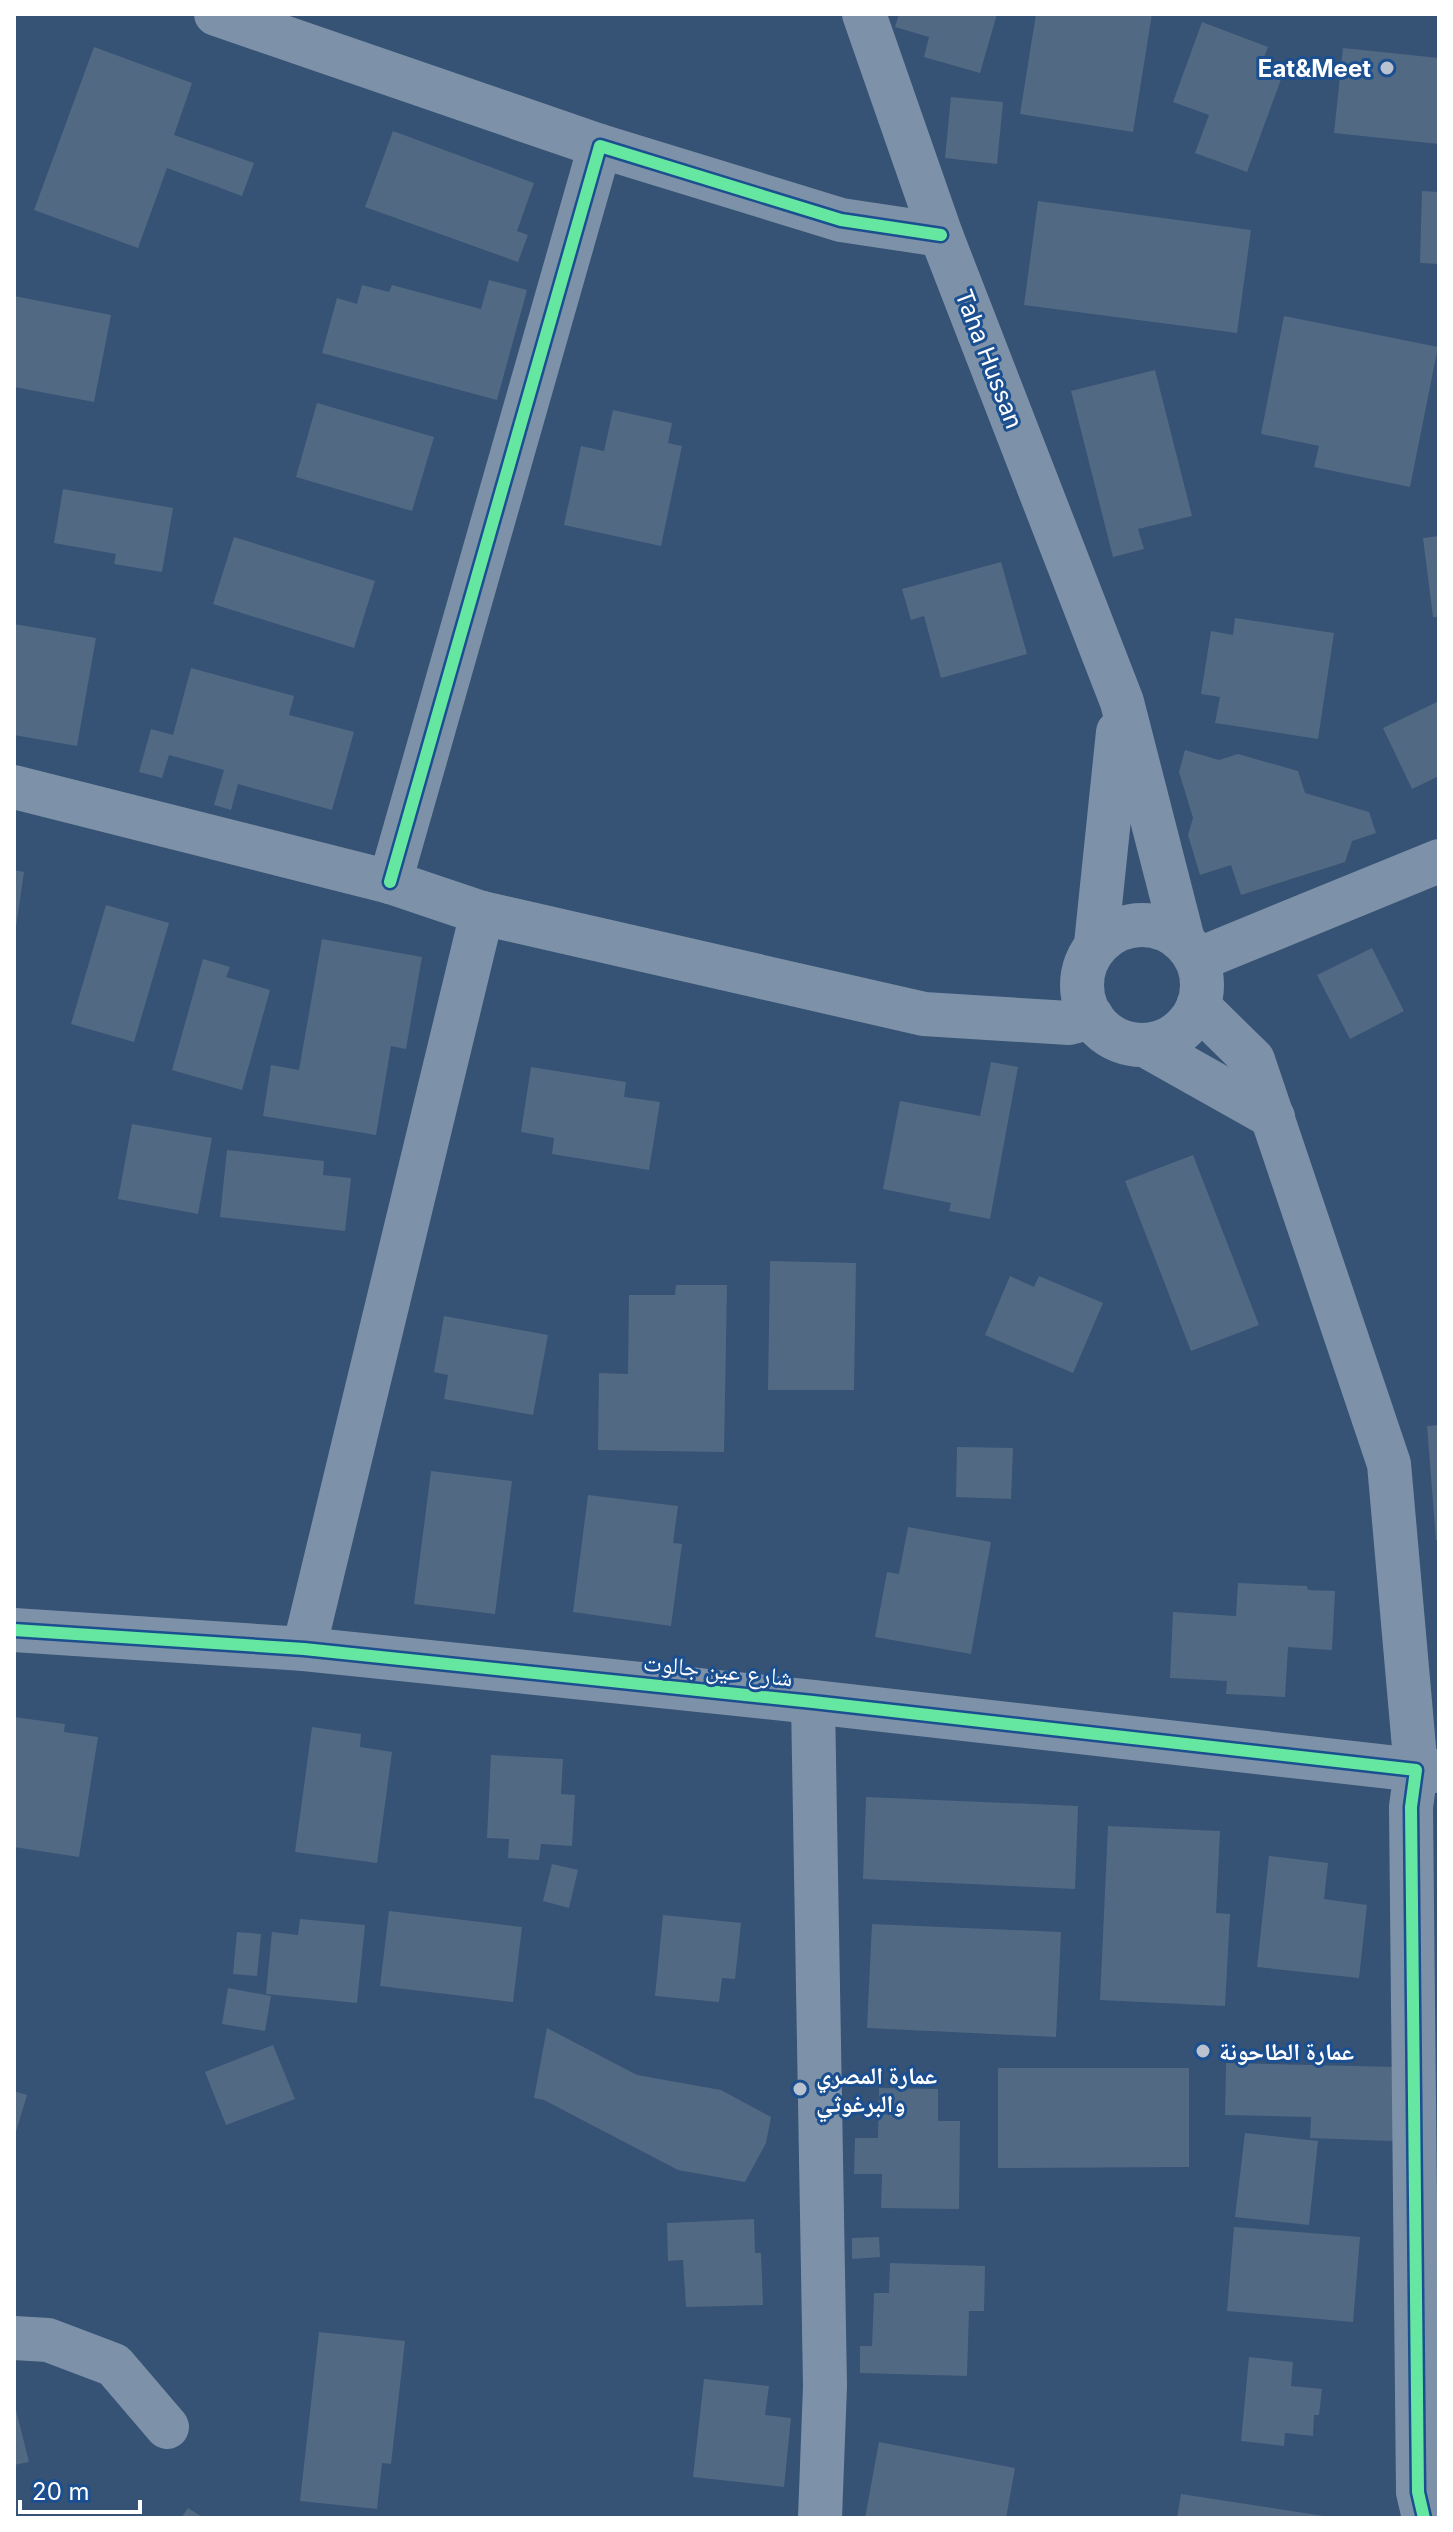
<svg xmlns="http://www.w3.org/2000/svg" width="1453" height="2532" font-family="Inter,'Noto Naskh Arabic',sans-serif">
<rect width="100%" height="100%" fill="#365274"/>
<g fill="#526984">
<polygon points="899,14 997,14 980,73 924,57 929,37 895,27"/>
<polygon points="1036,14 1152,14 1133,132 1020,114"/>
<polygon points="1202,22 1268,47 1262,62 1284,71 1247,172 1195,153 1209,115 1173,102"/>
<polygon points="94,47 192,83 174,135 254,163 242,196 167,168 138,248 34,210"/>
<polygon points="1343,48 1439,58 1439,144 1334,133"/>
<polygon points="951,97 1003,102 997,164 945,158"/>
<polygon points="393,131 534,183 517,231 528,235 518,262 365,207"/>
<polygon points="1422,191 1439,192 1439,264 1420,263"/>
<polygon points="1038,201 1251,230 1237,333 1024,305"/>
<polygon points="489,280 527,290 497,400 322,353 337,298 357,304 362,285 389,292 392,285 481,309"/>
<polygon points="14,296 111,315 94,402 14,387"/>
<polygon points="1284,316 1438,347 1410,487 1314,467 1319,446 1261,434"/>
<polygon points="1155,370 1192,516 1138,529 1144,549 1113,557 1071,391"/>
<polygon points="317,403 434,437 412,511 296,477"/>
<polygon points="613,410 672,423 668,443 682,446 661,546 564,525 581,446 604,451"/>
<polygon points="63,489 173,508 162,572 114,564 116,554 54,543"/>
<polygon points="1439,536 1439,617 1433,617 1423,538"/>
<polygon points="234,537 375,581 354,648 213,604"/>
<polygon points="1001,562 1027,654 941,678 924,616 911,620 902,589"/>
<polygon points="1235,618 1334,633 1318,739 1215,723 1220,697 1201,694 1211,631 1233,635"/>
<polygon points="14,624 96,638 77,746 14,735"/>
<polygon points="191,668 294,696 289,715 354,732 332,810 238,784 231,810 214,805 224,770 169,755 162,778 139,772 151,729 173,735"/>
<polygon points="1439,701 1439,776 1412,789 1383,728"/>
<polygon points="1185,750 1219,760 1238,754 1298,771 1305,793 1369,812 1376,833 1352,841 1345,862 1241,895 1231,865 1200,875 1188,835 1193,818 1179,772"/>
<polygon points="14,870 24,872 16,927 14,927"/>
<polygon points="106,905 169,923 134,1042 71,1024"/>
<polygon points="322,939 422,957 406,1049 391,1046 376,1135 263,1116 271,1065 299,1070"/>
<polygon points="1372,948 1404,1011 1350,1039 1317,975"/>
<polygon points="203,959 230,967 226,977 270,990 242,1090 172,1070"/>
<polygon points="991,1062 1018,1067 990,1219 949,1211 951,1203 883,1189 900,1101 980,1116"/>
<polygon points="531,1067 626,1082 624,1097 660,1102 649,1170 552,1154 554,1138 521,1132"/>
<polygon points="132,1124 212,1138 198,1214 118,1199"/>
<polygon points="227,1150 324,1161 323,1175 351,1178 345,1231 220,1217"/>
<polygon points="1193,1155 1259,1325 1191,1351 1125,1181"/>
<polygon points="770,1261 856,1263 854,1390 768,1390"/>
<polygon points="1010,1276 1034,1287 1039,1276 1103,1303 1073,1373 985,1335"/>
<polygon points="676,1285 727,1285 724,1452 598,1450 599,1373 628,1374 629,1295 675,1295"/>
<polygon points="444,1316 548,1335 533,1415 444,1399 448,1375 434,1372"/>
<polygon points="1439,1425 1439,1540 1436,1540 1427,1426"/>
<polygon points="957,1447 1013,1448 1011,1499 956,1497"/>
<polygon points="431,1471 512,1481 495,1614 414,1604"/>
<polygon points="588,1495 678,1506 673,1543 682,1544 671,1626 573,1612"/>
<polygon points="908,1527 991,1542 971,1654 875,1637 887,1572 899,1574"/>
<polygon points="1238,1583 1307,1586 1308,1590 1335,1591 1332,1650 1288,1647 1285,1697 1226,1694 1227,1681 1170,1678 1173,1612 1236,1616"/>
<polygon points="14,1717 65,1724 64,1732 98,1737 79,1857 14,1847"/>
<polygon points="312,1727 361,1734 360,1747 392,1752 377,1863 295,1852"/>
<polygon points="491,1755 563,1759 561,1794 575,1795 572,1846 541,1844 539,1860 508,1858 509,1839 487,1838"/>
<polygon points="866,1797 1078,1806 1075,1889 863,1879"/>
<polygon points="1108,1826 1220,1831 1216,1913 1230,1914 1225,2006 1100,2000"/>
<polygon points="1269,1856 1328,1863 1324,1899 1367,1905 1359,1978 1257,1967"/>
<polygon points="552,1864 578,1870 569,1908 543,1901"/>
<polygon points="389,1911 522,1927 513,2002 380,1986"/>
<polygon points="663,1915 741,1923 735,1979 722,1978 719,2002 655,1996"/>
<polygon points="300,1919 365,1925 357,2003 266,1994 272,1932 298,1935"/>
<polygon points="872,1924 1061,1932 1056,2037 867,2028"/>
<polygon points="237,1932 261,1934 257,1976 233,1974"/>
<polygon points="228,1988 271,1996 265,2031 222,2024"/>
<polygon points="547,2028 637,2075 721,2090 771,2117 766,2143 745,2182 678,2170 544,2100 534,2098"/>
<polygon points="273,2045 295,2099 226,2125 205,2072"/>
<polygon points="1226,2063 1395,2067 1393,2141 1310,2138 1311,2117 1225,2115"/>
<polygon points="998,2068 1189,2068 1189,2167 998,2168"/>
<polygon points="879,2088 938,2089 938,2121 960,2121 959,2209 881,2208 882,2174 854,2174 855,2138 878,2138"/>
<polygon points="14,2091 27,2095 15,2135 14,2135"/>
<polygon points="1245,2133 1318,2141 1309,2225 1235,2217"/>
<polygon points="754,2219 755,2253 761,2253 763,2305 686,2307 683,2260 668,2261 667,2223"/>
<polygon points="1234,2227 1360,2237 1353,2322 1227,2311"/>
<polygon points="879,2237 880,2257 852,2259 852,2238"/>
<polygon points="890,2263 985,2266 984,2311 969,2311 967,2376 860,2373 860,2346 872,2346 874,2293 889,2293"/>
<polygon points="319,2332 405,2341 391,2464 382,2463 377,2509 300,2501"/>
<polygon points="1249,2357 1293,2362 1291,2386 1322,2389 1319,2415 1314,2415 1313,2436 1285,2433 1284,2446 1241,2441"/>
<polygon points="704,2379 769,2386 765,2415 791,2418 784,2487 693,2477"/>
<polygon points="14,2402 29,2462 14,2465"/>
<polygon points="879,2442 1015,2468 1006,2518 865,2518"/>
<polygon points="1181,2494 1324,2516 1324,2518 1177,2518"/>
<polygon points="188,2508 204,2518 181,2518"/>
</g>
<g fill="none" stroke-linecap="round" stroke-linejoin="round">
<g stroke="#7d92a8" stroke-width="44">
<polyline points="216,14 600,146"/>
<polyline points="864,14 941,235 1122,702 1183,940"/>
<polyline points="14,787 390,882 482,913 924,1014 1069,1023 1092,1017"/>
<polyline points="390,882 600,146 841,220 941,235"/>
<circle cx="1142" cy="985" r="60"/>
<polyline points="1096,944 1118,732"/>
<polyline points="1197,960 1439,861"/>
<polyline points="1198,1006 1253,1060 1389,1464 1416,1770 1439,1771"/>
<polyline points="1145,1045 1273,1117"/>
<polyline points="14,1630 304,1649 813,1702 1416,1770 1411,1807 1418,2492 1424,2518"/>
<polyline points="304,1649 482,913"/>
<polyline points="813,1702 825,2386 820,2518"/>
<polyline points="14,2338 48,2340 114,2365 167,2427"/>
</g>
<defs>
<g id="cycleway">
<polyline points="390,882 600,146 841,220 941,235"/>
<polyline points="14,1630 304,1649 813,1702 1416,1770 1411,1807 1418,2492 1424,2518"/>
</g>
</defs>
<use href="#cycleway" stroke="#1b4f8f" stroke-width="17"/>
<use href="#cycleway" stroke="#66e7a1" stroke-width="12"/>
</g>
<g fill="#b9c2ce" stroke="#1b4f8f" stroke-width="3">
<circle cx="1387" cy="68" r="8"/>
<circle cx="1203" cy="2051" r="8"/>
<circle cx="800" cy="2089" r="8"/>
</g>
<g text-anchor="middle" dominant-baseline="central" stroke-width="6" stroke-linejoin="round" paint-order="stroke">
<g font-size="24" font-weight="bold" fill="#fff" stroke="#1b4f8f" text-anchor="start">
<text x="1371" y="68" text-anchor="end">Eat&amp;Meet</text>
<text x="1219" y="2051">عمارة الطاحونة</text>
<text x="816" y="2075">عمارة المصري<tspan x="816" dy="28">والبرغوثي</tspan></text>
</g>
<g font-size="24" fill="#fff" stroke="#1b4f8f">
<text transform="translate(989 359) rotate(69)">Taha Hussan</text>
<text transform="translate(718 1670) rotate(6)">شارع عين جالوت</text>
</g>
</g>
<rect width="1453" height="2532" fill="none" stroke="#ffffff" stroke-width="32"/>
<path d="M20 2500v12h120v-12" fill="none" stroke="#ffffff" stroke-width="4"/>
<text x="32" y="2500" font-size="24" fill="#ffffff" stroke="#1b4f8f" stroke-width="6" paint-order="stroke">20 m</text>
</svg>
